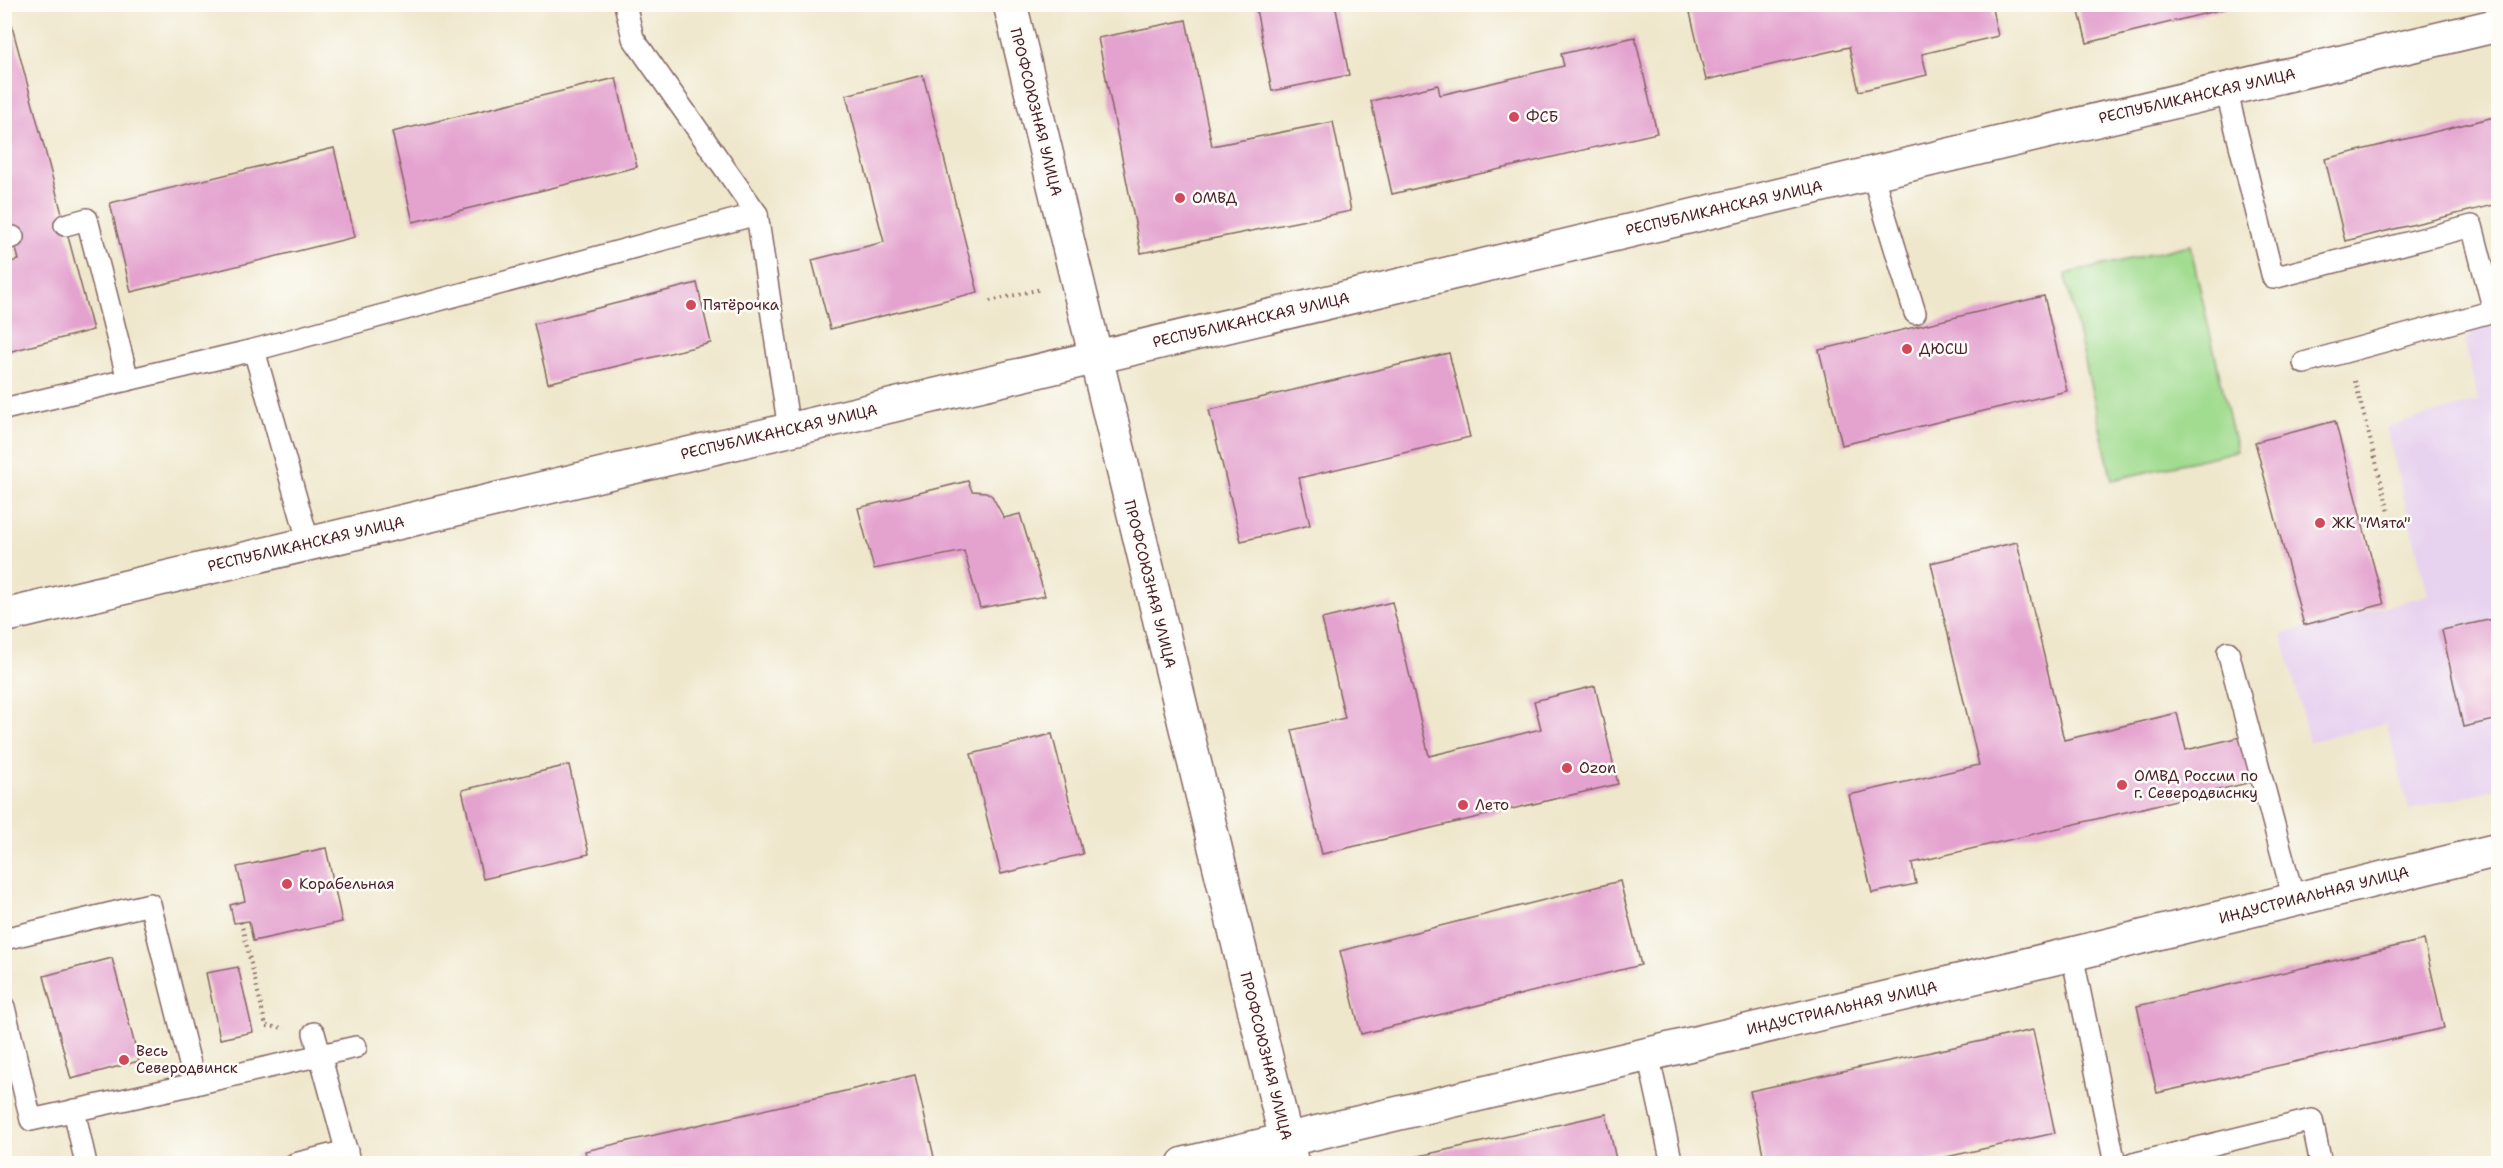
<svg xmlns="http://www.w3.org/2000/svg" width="2503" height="1168" font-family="'Shantell Sans',sans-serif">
<rect width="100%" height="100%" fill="#fdfcf7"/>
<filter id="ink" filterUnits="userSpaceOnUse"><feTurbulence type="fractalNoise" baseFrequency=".0167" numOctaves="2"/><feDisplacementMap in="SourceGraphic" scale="12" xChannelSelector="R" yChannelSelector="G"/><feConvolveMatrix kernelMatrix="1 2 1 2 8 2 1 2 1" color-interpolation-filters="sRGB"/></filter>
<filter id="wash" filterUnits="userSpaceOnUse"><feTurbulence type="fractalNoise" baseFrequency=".008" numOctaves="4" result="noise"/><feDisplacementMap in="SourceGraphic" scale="24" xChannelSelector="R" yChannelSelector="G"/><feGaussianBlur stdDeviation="1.35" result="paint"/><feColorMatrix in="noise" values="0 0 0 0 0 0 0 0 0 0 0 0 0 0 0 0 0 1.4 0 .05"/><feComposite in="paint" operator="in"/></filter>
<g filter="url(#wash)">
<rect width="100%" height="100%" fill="#efe7cc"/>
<polygon fill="#e7d2ef" points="2498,316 2498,788 2409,810 2386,723 2309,742 2282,634 2428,595 2386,427 2478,401 2465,342 2478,322"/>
<polygon fill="#a1dc90" stroke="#767e5e" stroke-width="1.5" points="2190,245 2237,451 2112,480 2065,274"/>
<g id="blocks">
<g fill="#e4a3cf">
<polygon points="4,4 6,4 93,330 4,353 4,263 19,260 4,204"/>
<polygon points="1255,4 1335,4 1349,75 1272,91"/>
<polygon points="1688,4 1991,4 1998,36 1922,54 1927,75 1859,91 1849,47 1706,80"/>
<polygon points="2077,4 2239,4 2239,5 2087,43"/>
<polygon points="1186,20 1212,146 1333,122 1351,211 1141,253 1098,38"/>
<polygon points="1635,37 1657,133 1392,194 1371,101 1438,85 1440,95 1564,66 1561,54"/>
<polygon points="923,75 978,292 830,329 812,260 884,242 846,95"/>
<polygon points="616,78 637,167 413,222 392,132"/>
<polygon points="2498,116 2498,204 2345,241 2325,159"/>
<polygon points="334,148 355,237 131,292 110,203"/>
<polygon points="697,283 711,343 548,383 534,324"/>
<polygon points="2044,296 2067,391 1842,445 1819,350"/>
<polygon points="1449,353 1470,437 1299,478 1310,525 1241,541 1209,410"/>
<polygon points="2335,421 2384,604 2304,625 2255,442"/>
<polygon points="968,481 972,491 986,492 992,496 1004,518 1020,514 1045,596 980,608 964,551 874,569 858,508"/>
<polygon points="2017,542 2064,740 2177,713 2186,750 2245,736 2256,781 1912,863 1916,884 1872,893 1849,795 1979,765 1931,563"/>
<polygon points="1392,602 1429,756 1541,729 1534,701 1595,686 1618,784 1322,854 1292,730 1345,718 1322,619"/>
<polygon points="2498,618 2498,719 2463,727 2442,630"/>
<polygon points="1052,734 1083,854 1001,874 971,754"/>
<polygon points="569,765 589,854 483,879 462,790"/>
<polygon points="326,848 342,922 253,941 249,921 234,923 230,905 245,901 237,867"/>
<polygon points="1620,881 1641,965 1361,1034 1340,951"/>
<polygon points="2424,940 2444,1028 2157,1093 2137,1006"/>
<polygon points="112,958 139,1061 71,1079 44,976"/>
<polygon points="238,967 253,1032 220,1039 206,973"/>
<polygon points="2033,1030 2055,1133 1915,1164 1765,1164 1750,1091"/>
<polygon points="915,1075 934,1157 907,1164 588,1164 585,1151"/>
<polygon points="1606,1114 1617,1164 1389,1164 1388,1163"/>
</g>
</g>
</g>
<g filter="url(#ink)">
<use href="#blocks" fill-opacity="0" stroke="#846563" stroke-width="1.5"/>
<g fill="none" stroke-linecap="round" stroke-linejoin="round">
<defs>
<g id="lane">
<polyline points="625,4 633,38 757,214 789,430"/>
<polyline points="2226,89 2273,278 2472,226 2494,311 2498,309"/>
<polyline points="1872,173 1915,313"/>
<polyline points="65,225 87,219 128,380"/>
<polyline points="4,239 13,237"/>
<polyline points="254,350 757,214"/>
<polyline points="2304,363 2494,311"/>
<polyline points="4,409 254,350 309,544"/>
<polyline points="2228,652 2294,900"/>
<polyline points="4,939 150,904 195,1084 31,1120 4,1007"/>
<polyline points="2072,954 2115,1164"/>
<polyline points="314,1033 350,1164"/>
<polyline points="1648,1054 1672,1164"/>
<polyline points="195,1084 356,1047"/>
<polyline points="74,1110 86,1164"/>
<polyline points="295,1164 347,1151"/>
<polyline points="2133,1164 2312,1120 2321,1164"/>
</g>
<g id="street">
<polyline points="1010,4 1292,1164"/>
<polyline points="4,616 2498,25"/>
<polyline points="1184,1164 2072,954 2498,850"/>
</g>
</defs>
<use href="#lane" stroke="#846563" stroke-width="24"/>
<use href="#street" stroke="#846563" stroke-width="36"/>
<g stroke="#846563" stroke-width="4" stroke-dasharray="1.5 4.5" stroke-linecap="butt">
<polyline points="990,301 1041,289"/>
<polyline points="2355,381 2389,512"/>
<polyline points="241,922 266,1026 285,1028"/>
</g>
<use href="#lane" stroke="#fff" stroke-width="21"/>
<use href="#street" stroke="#fff" stroke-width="33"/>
</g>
</g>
<g fill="#d1495b" stroke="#fdfcf7" stroke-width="2">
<circle cx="1514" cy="117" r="6"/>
<circle cx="1180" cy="198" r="6"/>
<circle cx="691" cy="305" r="6"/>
<circle cx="1907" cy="349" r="6"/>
<circle cx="2320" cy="523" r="6"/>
<circle cx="1567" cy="768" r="6"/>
<circle cx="2122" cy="785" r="6"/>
<circle cx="1463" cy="805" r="6"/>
<circle cx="287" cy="884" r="6"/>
<circle cx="124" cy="1060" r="6"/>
</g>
<g text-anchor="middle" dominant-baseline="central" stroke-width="5" stroke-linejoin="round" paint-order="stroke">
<g font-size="15" fill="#4a1f2b" stroke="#fdfcf7">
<text transform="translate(2197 96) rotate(-13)">РЕСПУБЛИКАНСКАЯ УЛИЦА</text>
<text transform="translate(1036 112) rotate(76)">ПРОФСОЮЗНАЯ УЛИЦА</text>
<text transform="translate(1724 208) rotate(-13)">РЕСПУБЛИКАНСКАЯ УЛИЦА</text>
<text transform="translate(1251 320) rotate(-13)">РЕСПУБЛИКАНСКАЯ УЛИЦА</text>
<text transform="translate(779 432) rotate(-13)">РЕСПУБЛИКАНСКАЯ УЛИЦА</text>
<text transform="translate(306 544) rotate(-13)">РЕСПУБЛИКАНСКАЯ УЛИЦА</text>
<text transform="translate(1150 584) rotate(76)">ПРОФСОЮЗНАЯ УЛИЦА</text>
<text transform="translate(2314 895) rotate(-14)">ИНДУСТРИАЛЬНАЯ УЛИЦА</text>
<text transform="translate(1842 1008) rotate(-13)">ИНДУСТРИАЛЬНАЯ УЛИЦА</text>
<text transform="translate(1266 1056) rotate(76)">ПРОФСОЮЗНАЯ УЛИЦА</text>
</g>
<g font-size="15" fill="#4a1f2b" stroke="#fdfcf7" text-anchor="start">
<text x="1526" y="117">ФСБ</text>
<text x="1192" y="198">ОМВД</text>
<text x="703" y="305">Пятёрочка</text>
<text x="1919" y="349">ДЮСШ</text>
<text x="2332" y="523">ЖК "Мята"</text>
<text x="1579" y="768">Ozon</text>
<text x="2134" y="776">ОМВД России по<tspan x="2134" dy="17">г. Северодвиснку</tspan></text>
<text x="1475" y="805">Лето</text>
<text x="299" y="884">Корабельная</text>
<text x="136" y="1051">Весь<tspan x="136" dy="17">Северодвинск</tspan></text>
</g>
</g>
<rect width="2503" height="1168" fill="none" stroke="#fdfcf7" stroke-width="24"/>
</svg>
